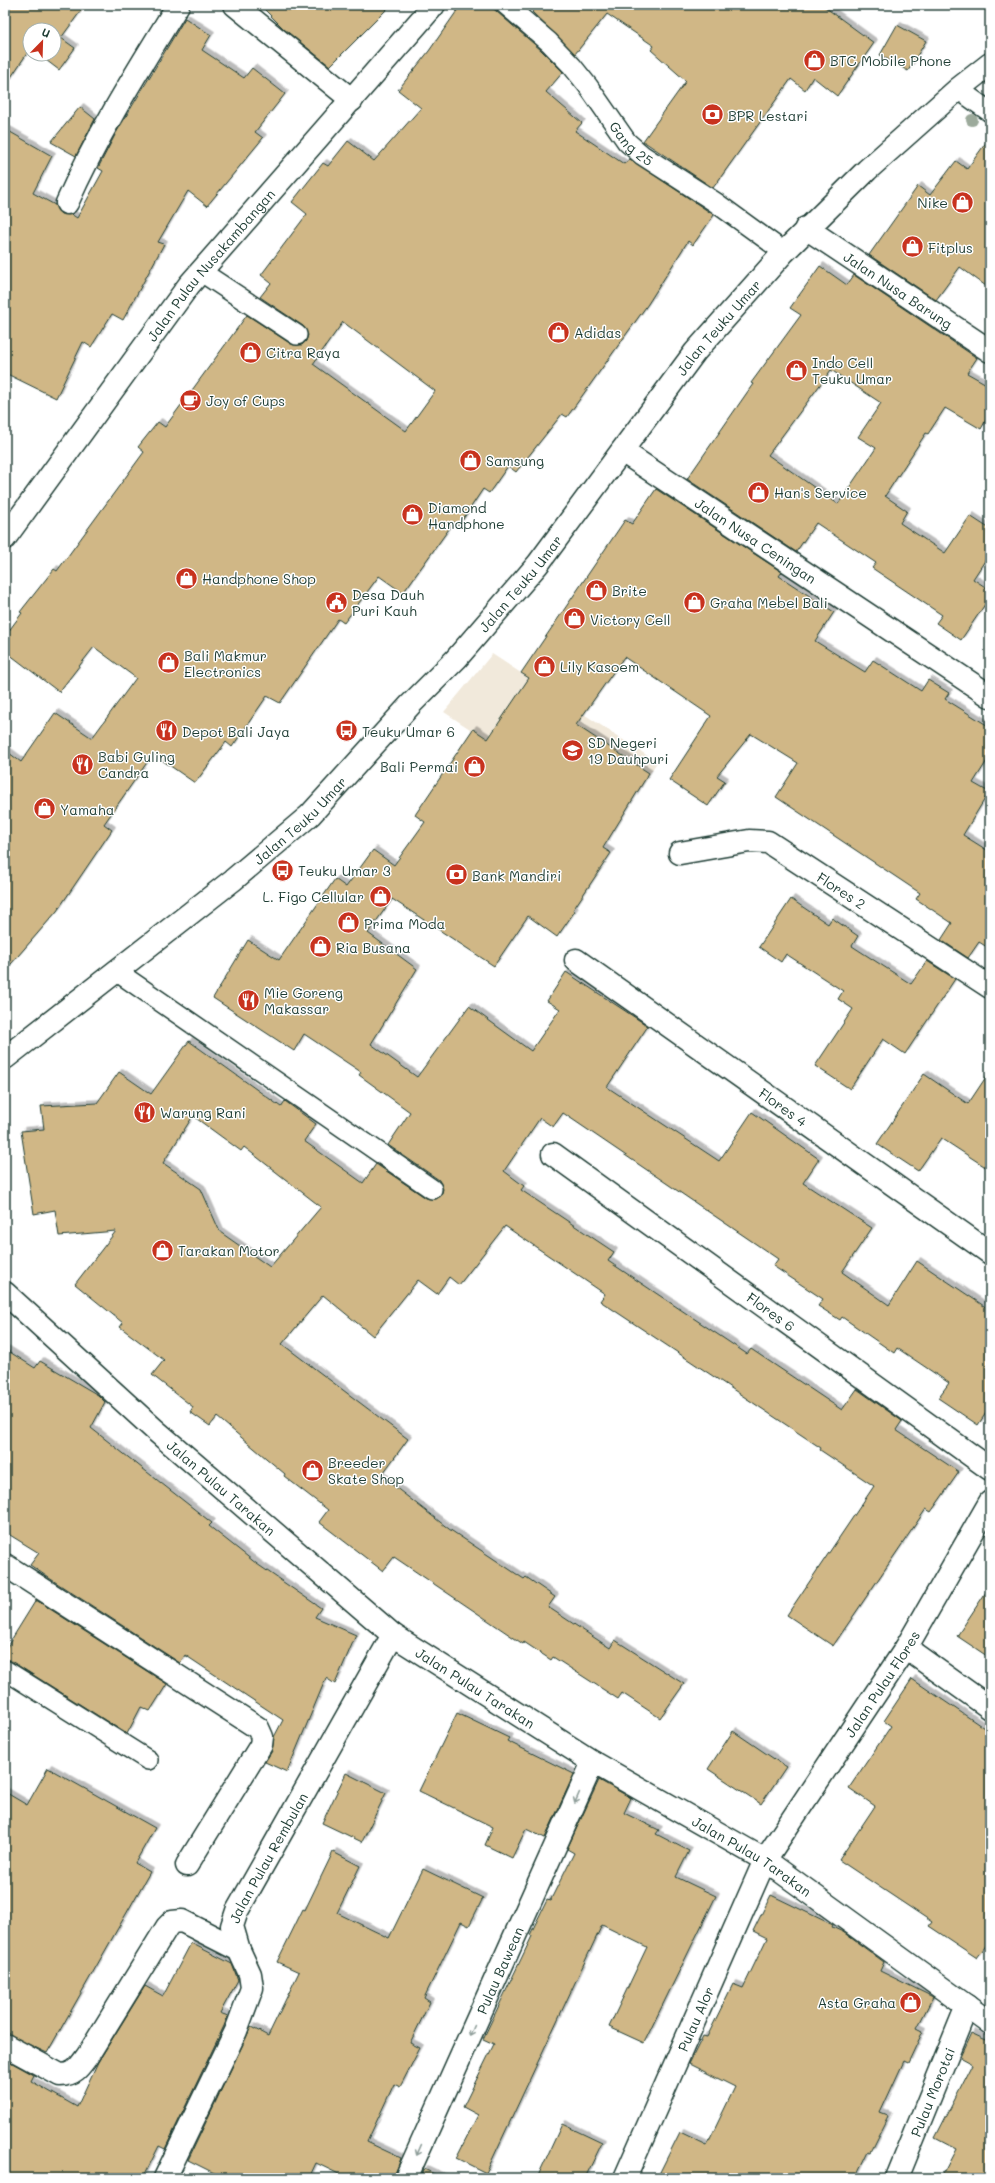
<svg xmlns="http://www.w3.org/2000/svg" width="995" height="2183" font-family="Mali,sans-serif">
<defs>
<filter id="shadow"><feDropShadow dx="3.5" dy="-3.5" stdDeviation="0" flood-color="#0004"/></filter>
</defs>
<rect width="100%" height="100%" fill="#fff"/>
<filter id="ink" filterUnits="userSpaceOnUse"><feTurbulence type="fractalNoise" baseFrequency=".025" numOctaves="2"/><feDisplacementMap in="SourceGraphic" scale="8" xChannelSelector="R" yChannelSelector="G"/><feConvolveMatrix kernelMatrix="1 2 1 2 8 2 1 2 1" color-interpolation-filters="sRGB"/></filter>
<g filter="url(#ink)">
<polygon fill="#f1e9db" points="492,654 657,762 617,825 444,712"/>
<g fill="#d0b786" stroke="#1f3d34" fill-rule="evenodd" filter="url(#shadow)">
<polygon points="5,5 85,5 61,38 75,48 59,70 38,54 54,54 54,30 30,30 30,49 5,86"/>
<polygon points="260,5 391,5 330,66 285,30"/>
<path d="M461 5H489L541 50 563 72 546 92 582 123 575 131 624 164 630 159 714 215 693 245 688 241 648 304 567 417 562 414 516 472 508 466 489 493 483 489 459 525 454 522 403 593 379 576 344 623 338 619 280 703 267 696 232 747 226 742 195 783 153 754 104 824 112 830 57 911 5 971V750L21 762 55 713 92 738 136 678 94 647 59 692 5 651V636L22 613 20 612 54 569 57 571 144 452 138 447 158 422 165 427 247 315 291 344 302 345 306 341 308 335 303 326 260 297 271 283 261 275 307 214 292 202 323 163 328 166 348 141 374 161 421 108 398 90 429 51ZM343 322 435 391 406 431 313 364Z"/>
<polygon points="538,5 822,5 874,43 837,96 813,77 805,90 791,79 713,188 643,141 686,81 651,50 654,46 607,14 575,54 532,12"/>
<polygon points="185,18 211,35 202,50 244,78 252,68 285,94 255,132 263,138 207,206 188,191 158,242 164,244 123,320 112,314 91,347 83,342 56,398 5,373 5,129 52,156 33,193 55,205 61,214 71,214 77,218 103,171 98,168 116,133"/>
<polygon points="897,25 926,41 908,71 880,55"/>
<polygon points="80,107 95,119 76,156 51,142"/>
<polygon points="990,137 990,289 960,267 936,300 869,255 918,186 930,195 956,161 967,169"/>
<path d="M820 266 847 285 854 275 977 358 967 373 990 386V413L981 429 945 408 928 434 926 433 885 496 907 511 900 523 945 553 970 516 990 529V553L973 579 990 590V597L961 640 936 623 942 615 872 568 876 563 816 523 796 552 687 479 753 384 751 383 801 315 790 308ZM831 370 881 403 858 437 876 448 838 504 768 455Z"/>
<path d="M656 489 782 572 779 576 834 612 815 641 865 672 873 660 921 691 928 680 949 693 945 699 990 727V756L973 783 989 792 963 835 990 852V949L979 942 968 958 941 940 952 923 916 899 920 893 776 797 798 763 751 734 717 776 725 781 708 806 669 780 711 716 624 657 576 725 649 773 603 848 611 853 573 910 575 911 557 937 528 916 494 966 392 899 368 933 417 969 371 1044 417 1077 469 1006 531 1051 560 1009 547 1001 566 972 648 1026 607 1087 719 1161 752 1112 819 1159 803 1183 872 1228 842 1272 889 1305 917 1261 990 1310V1407L978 1425 938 1398 949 1383 897 1348 894 1353 842 1317 840 1320 818 1306 823 1299 773 1266 778 1259 563 1113 553 1127 540 1118 504 1171 524 1186 521 1190 614 1252 608 1261 747 1354 751 1349 842 1410 857 1389 902 1421 896 1430 959 1472 931 1512 926 1509 833 1646 787 1615 874 1486 820 1450 821 1448 600 1301 605 1294 505 1226 459 1285 449 1277 437 1294 418 1280 373 1336 323 1295 282 1344 408 1439 381 1476 449 1529 524 1579 526 1577 555 1597 548 1607 610 1648 615 1640 684 1684 660 1718 622 1693 618 1699 553 1657 551 1660 524 1642 523 1644 394 1557 383 1571 319 1522 328 1510 284 1476 285 1474 217 1417 210 1426 190 1412 193 1407 152 1375 164 1360 120 1327 123 1323 75 1284 116 1231 59 1236 55 1210 34 1214 21 1131 44 1129 41 1106 97 1103 119 1072 151 1094 189 1041 281 1107 285 1101 316 1124 304 1141 363 1183 376 1164 426 1198 436 1199 441 1196 443 1189 439 1180 388 1145 410 1112 359 1075 361 1072 304 1034 294 1051 213 998 248 940 279 960 335 879 346 887 373 850 394 865 425 822 415 815 473 729 488 739 529 678 521 673 625 520 632 524ZM193 1116 241 1151 244 1147 321 1207 270 1267 220 1232 201 1189 163 1163Z"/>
<polygon points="791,899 828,924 832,918 858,936 852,946 911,984 927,961 955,979 905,1054 883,1039 850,1089 815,1066 853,1009 838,999 843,991 786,954 781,962 759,947"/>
<polygon points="990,1071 990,1170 941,1138 918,1171 877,1144 924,1074 968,1104"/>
<polygon points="5,1349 35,1368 40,1361 98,1395 105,1402 91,1428 212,1523 209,1526 257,1564 321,1608 315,1617 356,1635 335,1684 326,1678 287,1772 265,1762 272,1751 274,1737 283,1720 185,1655 180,1663 49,1578 30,1565 39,1553 5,1532"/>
<polygon points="990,1586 990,1658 957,1636"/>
<polygon points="36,1600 167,1684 150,1711 141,1707 127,1734 11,1661 5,1659 5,1650"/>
<polygon points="912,1679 990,1732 990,1940 977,1958 929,1926 932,1922 839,1860 875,1806 849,1788 891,1726 884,1721"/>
<polygon points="457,1713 509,1738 507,1741 574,1774 545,1838 526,1829 512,1858 485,1845 493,1827 419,1791"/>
<polygon points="733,1731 786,1767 761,1804 708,1769"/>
<polygon points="48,1768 155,1828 135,1863 150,1872 47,2053 5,2033 5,1792 27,1805"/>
<polygon points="346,1773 386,1793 362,1842 322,1823"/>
<polygon points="599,1780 631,1798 624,1813 659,1830 656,1834 689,1851 676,1877 716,1896 644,2043 609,2027 647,1947 602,1925 486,2173 456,2158 478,2115 463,2107 494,2044 483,2039 532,1936 530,1935 547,1900 550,1901 574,1853 567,1849"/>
<polygon points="333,1852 360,1866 337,1913 389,1938 423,1869 483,1898 469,1926 461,1922 424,1998 430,2002 410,2043 420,2048 400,2087 394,2084 367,2142 401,2158 394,2178 347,2178 316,2163 309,2178 224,2178 188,2160 251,2027 268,2036 299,1972 277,1962 303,1909 305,1910"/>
<polygon points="771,1895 833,1925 832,1927 843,1932 884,1962 880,1971 933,1997 917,2028 923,2031 908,2063 904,2061 880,2113 888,2116 870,2152 868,2151 855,2178 657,2178 680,2132 707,2145 735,2087 689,2064 703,2036 707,2037 733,1984 743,1988 767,1938 753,1931"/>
<polygon points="191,1943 232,1964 238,1980 220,2013 228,2016 224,2026 165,2149 159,2146 143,2178 5,2178 5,2059 34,2075 31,2081 77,2107 98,2062 145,1986 163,1996"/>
<polygon points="971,2033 986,2040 990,2035 990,2178 941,2178 956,2149 935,2138 973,2064 960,2057"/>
<polygon points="562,2124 602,2143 585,2178 537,2178"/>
<polygon points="424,2169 443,2178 420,2178"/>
</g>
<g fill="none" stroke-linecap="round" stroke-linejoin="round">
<defs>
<g id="service">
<path id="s1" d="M506 5 549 42 572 66 588 86 627 142 642 155 715 202 784 252"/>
<polyline points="958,89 990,112"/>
<polyline points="200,271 297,335"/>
<polyline points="116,971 432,1189"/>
<polyline points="5,1670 148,1760"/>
</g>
<g id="minor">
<polyline points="235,5 352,100"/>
<path d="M67 203C98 133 138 70 178 5"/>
<path id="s2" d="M806 228 990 351"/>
<path id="s3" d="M622 451 990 696"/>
<path id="s4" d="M680 853 749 841 768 842 990 987"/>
<path id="s5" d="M576 960 990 1253"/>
<path id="s6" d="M553 1154 990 1469"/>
<polyline points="5,1565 258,1728 262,1737 261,1745 187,1865"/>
<polyline points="906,1648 990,1708"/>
<path d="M5 2045 60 2075C75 2075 80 2066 88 2055L167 1927 172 1922 182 1921 239 1950"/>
<path id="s7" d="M165 2178 236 2031 252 1988 250 1974 239 1950 232 1926 237 1911 393 1635"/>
<path id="s8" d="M406 2178 593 1762"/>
<path id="s9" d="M625 2178 765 1860 906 1648 990 1502"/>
<path id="s10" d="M897 2178 967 2006"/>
</g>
<g id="tertiary">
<path id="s11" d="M5 538 189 285 434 5"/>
<path id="s12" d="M5 1293 155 1430 393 1635 593 1762 765 1860 990 2023"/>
</g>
<g id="secondary">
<path id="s13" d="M5 1058 233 880 310 815 411 704 456 659 538 564 695 352 784 252 867 170 958 89 990 64"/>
</g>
</defs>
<use href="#service" stroke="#1f3d34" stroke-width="22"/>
<use href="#minor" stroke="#1f3d34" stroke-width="25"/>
<use href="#tertiary" stroke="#1f3d34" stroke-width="25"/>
<use href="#secondary" stroke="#1f3d34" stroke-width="25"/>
<use href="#service" stroke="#fff" stroke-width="19"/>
<use href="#minor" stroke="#fff" stroke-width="22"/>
<use href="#tertiary" stroke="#fff" stroke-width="22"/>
<use href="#secondary" stroke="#fff" stroke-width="22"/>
</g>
<circle fill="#9caa9b" cx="972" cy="120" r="6"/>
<defs><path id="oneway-shaft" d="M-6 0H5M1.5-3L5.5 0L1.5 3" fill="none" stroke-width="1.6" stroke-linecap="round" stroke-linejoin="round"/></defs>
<g stroke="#8f9e9a">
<use href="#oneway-shaft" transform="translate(577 1798) rotate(114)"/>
<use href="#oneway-shaft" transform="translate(472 2031) rotate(114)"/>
<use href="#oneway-shaft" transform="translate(419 2150) rotate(114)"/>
</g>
</g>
<defs>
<symbol id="shop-disc" viewBox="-11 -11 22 22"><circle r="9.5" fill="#c8321e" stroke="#fff"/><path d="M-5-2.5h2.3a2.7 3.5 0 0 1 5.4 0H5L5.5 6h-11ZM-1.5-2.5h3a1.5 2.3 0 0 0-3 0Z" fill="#fff"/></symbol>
<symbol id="bank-disc" viewBox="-11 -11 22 22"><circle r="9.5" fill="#c8321e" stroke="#fff"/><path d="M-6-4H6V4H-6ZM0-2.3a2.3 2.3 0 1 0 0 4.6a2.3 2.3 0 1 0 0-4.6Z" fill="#fff"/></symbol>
<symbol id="cafe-disc" viewBox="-11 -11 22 22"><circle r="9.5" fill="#c8321e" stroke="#fff"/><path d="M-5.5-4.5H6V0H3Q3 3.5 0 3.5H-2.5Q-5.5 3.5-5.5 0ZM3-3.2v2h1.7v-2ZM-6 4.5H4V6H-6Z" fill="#fff"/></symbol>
<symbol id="civic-disc" viewBox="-11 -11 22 22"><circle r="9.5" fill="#c8321e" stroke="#fff"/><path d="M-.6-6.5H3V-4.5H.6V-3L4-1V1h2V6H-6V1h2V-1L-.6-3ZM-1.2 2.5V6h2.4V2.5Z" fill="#fff"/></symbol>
<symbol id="restaurant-disc" viewBox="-11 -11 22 22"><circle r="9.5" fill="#c8321e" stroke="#fff"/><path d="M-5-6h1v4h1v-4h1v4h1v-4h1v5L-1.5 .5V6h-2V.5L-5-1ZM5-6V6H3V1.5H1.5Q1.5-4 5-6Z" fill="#fff"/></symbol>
<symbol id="bus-disc" viewBox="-11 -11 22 22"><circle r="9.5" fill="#c8321e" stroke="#fff"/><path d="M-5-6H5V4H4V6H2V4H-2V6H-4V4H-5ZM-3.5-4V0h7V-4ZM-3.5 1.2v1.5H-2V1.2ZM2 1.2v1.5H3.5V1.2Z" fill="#fff"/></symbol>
<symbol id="school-disc" viewBox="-11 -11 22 22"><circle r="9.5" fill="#c8321e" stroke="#fff"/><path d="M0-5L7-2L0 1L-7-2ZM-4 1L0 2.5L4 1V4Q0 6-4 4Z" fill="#fff"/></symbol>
</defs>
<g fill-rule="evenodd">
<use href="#shop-disc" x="802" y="48" width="25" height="25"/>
<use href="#bank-disc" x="700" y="102" width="25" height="25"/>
<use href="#shop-disc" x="950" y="190" width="25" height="25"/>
<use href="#shop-disc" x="900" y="234" width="25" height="25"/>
<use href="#shop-disc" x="546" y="320" width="25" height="25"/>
<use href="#shop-disc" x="238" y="340" width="25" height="25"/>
<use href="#shop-disc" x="784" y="358" width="25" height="25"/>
<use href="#cafe-disc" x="178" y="388" width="25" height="25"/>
<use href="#shop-disc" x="458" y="448" width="25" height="25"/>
<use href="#shop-disc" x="746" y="480" width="25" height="25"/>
<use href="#shop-disc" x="400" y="502" width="25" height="25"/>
<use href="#shop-disc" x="174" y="566" width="25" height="25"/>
<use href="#shop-disc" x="584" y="578" width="25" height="25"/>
<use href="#civic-disc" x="324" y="590" width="25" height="25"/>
<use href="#shop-disc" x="682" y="590" width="25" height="25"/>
<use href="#shop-disc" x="562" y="606" width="25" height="25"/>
<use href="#shop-disc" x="156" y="650" width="25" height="25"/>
<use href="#shop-disc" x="532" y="654" width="25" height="25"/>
<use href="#restaurant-disc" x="154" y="718" width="25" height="25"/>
<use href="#bus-disc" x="334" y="718" width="25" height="25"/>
<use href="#school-disc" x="560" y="738" width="25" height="25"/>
<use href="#restaurant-disc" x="70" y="752" width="25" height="25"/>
<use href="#shop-disc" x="462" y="754" width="25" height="25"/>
<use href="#shop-disc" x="32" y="796" width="25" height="25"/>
<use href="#bus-disc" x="270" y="858" width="25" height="25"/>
<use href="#bank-disc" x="444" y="862" width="25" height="25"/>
<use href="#shop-disc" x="368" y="884" width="25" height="25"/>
<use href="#shop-disc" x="336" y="910" width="25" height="25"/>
<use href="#shop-disc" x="308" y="934" width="25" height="25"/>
<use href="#restaurant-disc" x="236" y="988" width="25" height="25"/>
<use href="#restaurant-disc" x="132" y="1100" width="25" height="25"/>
<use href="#shop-disc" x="150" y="1238" width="25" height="25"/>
<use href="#shop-disc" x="300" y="1458" width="25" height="25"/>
<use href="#shop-disc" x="898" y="1990" width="25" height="25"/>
</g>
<g text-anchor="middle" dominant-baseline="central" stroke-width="3" stroke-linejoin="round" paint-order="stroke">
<g font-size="14" fill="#1f3d34" stroke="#fff" text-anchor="start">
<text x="830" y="60">BTC Mobile Phone</text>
<text x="728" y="115">BPR Lestari</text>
<text x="948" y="202" text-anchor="end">Nike</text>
<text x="928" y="247">Fitplus</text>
<text x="574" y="332">Adidas</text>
<text x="266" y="352">Citra Raya</text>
<text x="812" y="362">Indo Cell<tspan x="812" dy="16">Teuku Umar</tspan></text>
<text x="206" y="400">Joy of Cups</text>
<text x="486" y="460">Samsung</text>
<text x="774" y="492">Han's Service</text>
<text x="428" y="507">Diamond<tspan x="428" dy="16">Handphone</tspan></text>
<text x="202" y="578">Handphone Shop</text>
<text x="612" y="590">Brite</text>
<text x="352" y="594">Desa Dauh<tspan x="352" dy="16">Puri Kauh</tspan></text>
<text x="710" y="602">Graha Mebel Bali</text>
<text x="590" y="619">Victory Cell</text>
<text x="184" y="655">Bali Makmur<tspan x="184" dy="16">Electronics</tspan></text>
<text x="560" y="666">Lily Kasoem</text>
<text x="182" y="731">Depot Bali Jaya</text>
<text x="362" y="731">Teuku Umar 6</text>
<text x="588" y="742">SD Negeri<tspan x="588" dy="16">19 Dauhpuri</tspan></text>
<text x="98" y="756">Babi Guling<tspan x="98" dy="16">Candra</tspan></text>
<text x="458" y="766" text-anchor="end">Bali Permai</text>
<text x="60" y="809">Yamaha</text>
<text x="298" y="870">Teuku Umar 3</text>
<text x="472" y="875">Bank Mandiri</text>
<text x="364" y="896" text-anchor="end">L. Figo Cellular</text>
<text x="364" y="923">Prima Moda</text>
<text x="336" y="947">Ria Busana</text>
<text x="264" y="992">Mie Goreng<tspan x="264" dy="16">Makassar</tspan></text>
<text x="160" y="1112">Warung Rani</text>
<text x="178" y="1250">Tarakan Motor</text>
<text x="328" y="1462">Breeder<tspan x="328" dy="16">Skate Shop</tspan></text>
<text x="896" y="2002" text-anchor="end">Asta Graha</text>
</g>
<g font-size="14" fill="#1f3d34" stroke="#fff">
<text stroke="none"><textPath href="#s1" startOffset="188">Gang 25</textPath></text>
<text stroke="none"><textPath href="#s11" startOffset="342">Jalan Pulau Nusakambangan</textPath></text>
<text stroke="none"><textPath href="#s2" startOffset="111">Jalan Nusa Barung</textPath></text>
<text stroke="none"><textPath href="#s13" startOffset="1027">Jalan Teuku Umar</textPath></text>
<text stroke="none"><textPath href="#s3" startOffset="161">Jalan Nusa Ceningan</textPath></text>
<text stroke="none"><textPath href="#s13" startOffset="703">Jalan Teuku Umar</textPath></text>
<text stroke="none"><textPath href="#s13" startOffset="379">Jalan Teuku Umar</textPath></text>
<text stroke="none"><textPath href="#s4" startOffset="177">Flores 2</textPath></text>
<text stroke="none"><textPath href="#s5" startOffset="254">Flores 4</textPath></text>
<text stroke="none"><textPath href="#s6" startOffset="269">Flores 6</textPath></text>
<text stroke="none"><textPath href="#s12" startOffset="291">Jalan Pulau Tarakan</textPath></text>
<text stroke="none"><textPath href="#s9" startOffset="559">Jalan Pulau Flores</textPath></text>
<text stroke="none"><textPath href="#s12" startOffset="615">Jalan Pulau Tarakan</textPath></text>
<text stroke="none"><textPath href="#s12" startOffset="939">Jalan Pulau Tarakan</textPath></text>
<text stroke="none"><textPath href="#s7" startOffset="352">Jalan Pulau Rembulan</textPath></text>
<text stroke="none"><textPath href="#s8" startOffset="228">Pulau Bawean</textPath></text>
<text stroke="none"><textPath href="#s9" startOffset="174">Pulau Alor</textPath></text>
<text stroke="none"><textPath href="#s10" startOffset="93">Pulau Morotai</textPath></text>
</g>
</g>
<rect width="995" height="2183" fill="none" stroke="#fff" stroke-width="20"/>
<rect x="10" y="10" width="975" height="2163" fill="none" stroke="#1f3d34" stroke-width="1.5" filter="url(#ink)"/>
<g transform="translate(42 42) rotate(23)"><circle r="19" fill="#ffffff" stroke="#a5b1ae"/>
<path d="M0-3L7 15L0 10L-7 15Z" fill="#c8321e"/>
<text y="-6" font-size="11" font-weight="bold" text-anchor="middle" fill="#1f3d34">U</text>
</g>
</svg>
